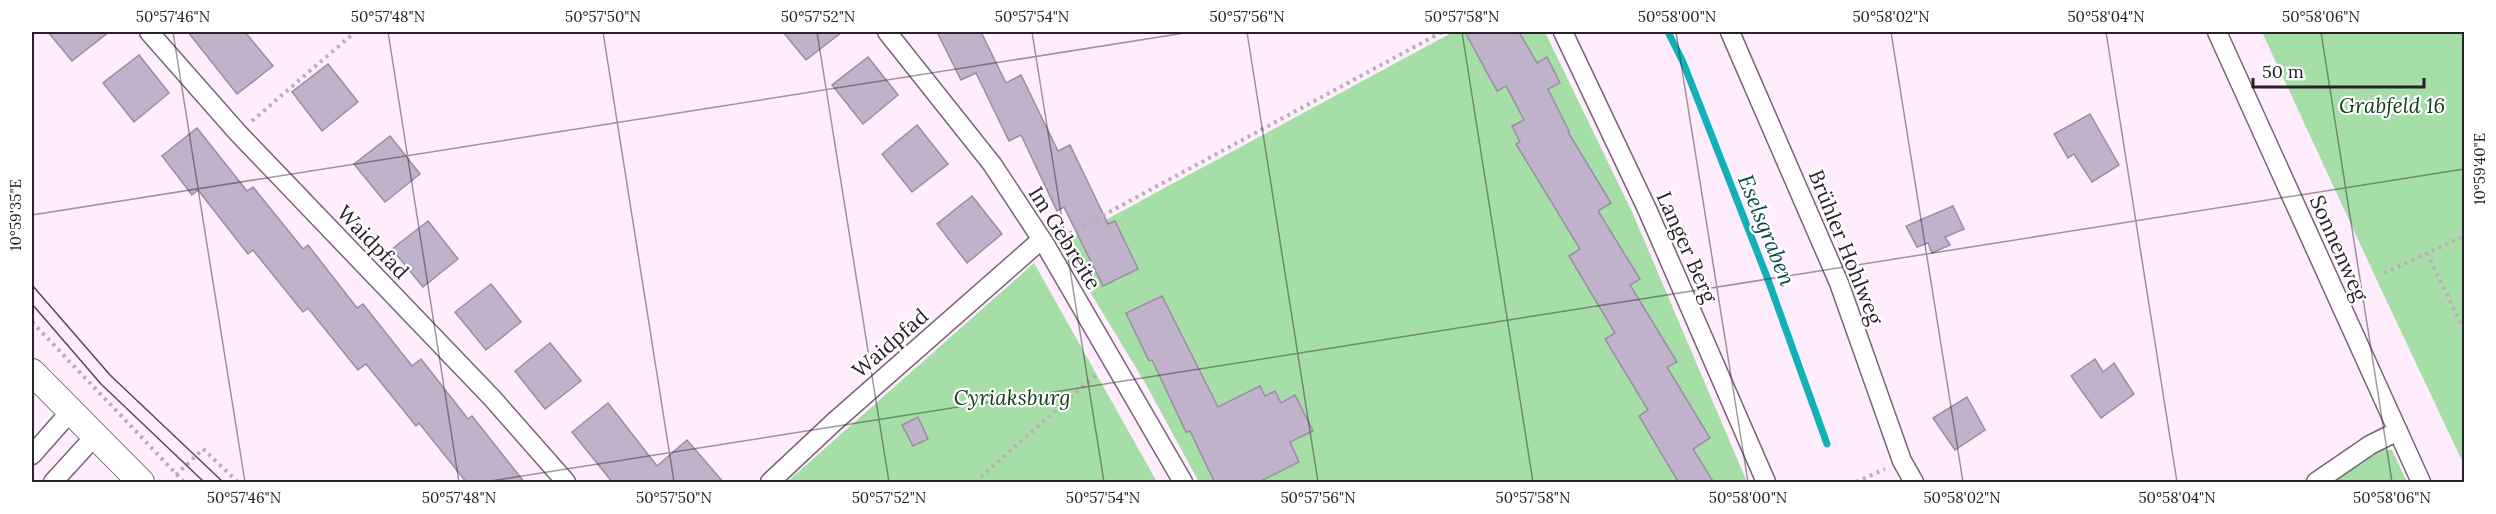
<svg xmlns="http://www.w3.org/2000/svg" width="2496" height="514" font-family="Lora,serif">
<rect width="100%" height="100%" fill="#ffedfe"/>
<g fill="#a6dea8">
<polygon points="1453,32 1545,32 1633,214 1747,482 1199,482 1144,381 1061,244"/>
<polygon points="2262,32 2464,32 2464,465 2380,287"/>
<polygon points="1034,263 1157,482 787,482"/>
<polygon points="2379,449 2392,450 2407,482 2330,482"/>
</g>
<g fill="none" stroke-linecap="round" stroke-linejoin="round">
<polyline stroke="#10b1b9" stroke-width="7" points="1668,32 1683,62 1767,277 1827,444"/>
</g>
<g fill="#c0b2ca" stroke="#9a8da3" stroke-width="1.5">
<polygon points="48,32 109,32 72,61"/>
<polygon points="188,32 245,32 273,66 237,94"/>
<polygon points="783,32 842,32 806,60"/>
<polygon points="937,32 981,32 1006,83 1021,75 1058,151 1070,145 1108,224 1115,221 1138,269 1103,286 1064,207 1057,211 1021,135 1009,141 976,73 961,80"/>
<polygon points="1465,32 1519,32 1537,63 1547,57 1560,83 1548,89 1569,131 1568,132 1611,203 1598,211 1640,279 1630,285 1677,362 1667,367 1710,438 1693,449 1714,483 1679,483 1639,416 1648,410 1605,339 1615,333 1569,256 1580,249 1516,144 1520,142 1512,126 1524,120 1506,86 1497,91"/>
<polygon points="139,55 169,93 134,122 103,83"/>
<polygon points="868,57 898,95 863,124 832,85"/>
<polygon points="328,64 358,102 322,131 292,92"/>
<polygon points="2090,114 2119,165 2092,182 2074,154 2068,158 2054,134"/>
<polygon points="917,125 948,164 912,192 882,154"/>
<polygon points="197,128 247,191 253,187 303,249 308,245 357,308 363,304 412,366 421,359 468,419 472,416 525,483 467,483 419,423 416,426 366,364 358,370 308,308 303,312 253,250 248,254 198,190 192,195 162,156"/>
<polygon points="390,136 420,174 385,202 354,164"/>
<polygon points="972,196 1002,234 967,263 937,224"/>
<polygon points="1953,206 1964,229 1945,237 1950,245 1932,253 1928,243 1917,247 1906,226"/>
<polygon points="428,221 458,259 423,287 392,249"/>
<polygon points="491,284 521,322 486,350 455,312"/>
<polygon points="1162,296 1218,407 1260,386 1265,396 1275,391 1281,403 1295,395 1313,431 1290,442 1299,462 1257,483 1215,483 1190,431 1186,432 1152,360 1149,361 1126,313"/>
<polygon points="550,343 581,381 545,409 515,371"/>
<polygon points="2095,359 2103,372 2114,363 2134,394 2101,418 2071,376"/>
<polygon points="1967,397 1985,430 1955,450 1933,418"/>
<polygon points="608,403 657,466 687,440 724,483 613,483 572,432"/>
<polygon points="918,417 928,439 913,446 902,425"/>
</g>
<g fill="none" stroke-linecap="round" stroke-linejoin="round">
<defs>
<g id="street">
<polyline points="149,32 238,133 493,399 566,482"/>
<polyline points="887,32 992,164 1046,246 1183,482"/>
<polyline points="1563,32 1647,209 1766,482"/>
<polyline points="1730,32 1839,283 1902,461 1914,482"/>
<polyline points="2217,32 2421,482"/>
<polyline points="32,455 70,412"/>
<polyline points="53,482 95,436"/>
<polyline points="770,482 834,422 1041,240"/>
<polyline points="2316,482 2370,445 2398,431"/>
</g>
<polyline id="secondary" points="32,372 141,482"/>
</defs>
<use href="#street" stroke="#786577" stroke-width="21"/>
<use href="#secondary" stroke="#786577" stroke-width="28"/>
<g stroke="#bcadbb" stroke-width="4" stroke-dasharray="3 4.5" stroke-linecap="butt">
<polyline points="252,121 355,32"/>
<polyline points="1063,237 1442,32"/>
<polyline points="2427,253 2464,330"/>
<polyline points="2384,273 2464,236"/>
<polyline points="32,322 184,482"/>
<polyline points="176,475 203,449 238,482"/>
<polyline points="975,482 1097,374"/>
<polyline points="1856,482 1885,469"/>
</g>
<use href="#street" stroke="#fff" stroke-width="18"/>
<use href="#secondary" stroke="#fff" stroke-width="26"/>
<g stroke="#544a53" stroke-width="1.5">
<polyline points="32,285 110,375 223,482"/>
<polyline points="32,304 101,384 204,482"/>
</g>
</g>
<path fill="none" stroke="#292129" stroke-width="1.5" stroke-opacity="0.45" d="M173 32 245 482M388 32 459 482M603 32 674 482M817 32 889 482M1032 32 1104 482M1247 32 1318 482M1462 32 1533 482M1676 32 1748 482M1891 32 1963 482M2106 32 2177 482M2321 32 2392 482M32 215 1191 32M484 482 2464 169"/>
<g text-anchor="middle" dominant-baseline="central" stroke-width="4.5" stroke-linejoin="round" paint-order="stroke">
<g font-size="21" font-style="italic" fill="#104116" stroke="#fff">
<text x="2392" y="105">Grabfeld 16</text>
<text x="1012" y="397">Cyriaksburg</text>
</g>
<g font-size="21" fill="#292129" stroke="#fff">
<text transform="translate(1065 238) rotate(58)">Im Gebreite</text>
<text transform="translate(373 242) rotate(46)">Waidpfad</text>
<text transform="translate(1687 247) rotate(66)">Langer Berg</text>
<text transform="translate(1846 247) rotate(68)">Brühler Hohlweg</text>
<text transform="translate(2339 248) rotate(66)">Sonnenweg</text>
<text transform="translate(890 343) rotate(-41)">Waidpfad</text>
</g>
<g font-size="22" font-style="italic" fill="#0c494c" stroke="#fff">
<text transform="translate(1767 230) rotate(68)">Eselsgraben</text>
</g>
</g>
<rect width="2496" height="514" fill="none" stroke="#ffffff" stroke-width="66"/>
<path d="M2253 78v9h171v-9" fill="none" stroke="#292129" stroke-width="3"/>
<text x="2262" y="78" font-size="18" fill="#292129" stroke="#ffffff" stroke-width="4.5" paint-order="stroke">50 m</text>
<rect x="33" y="33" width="2430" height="448" fill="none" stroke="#292129" stroke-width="2"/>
<g font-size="15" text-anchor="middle" fill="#292129">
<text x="173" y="22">50°57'46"N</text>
<text x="388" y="22">50°57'48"N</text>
<text x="603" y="22">50°57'50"N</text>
<text x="818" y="22">50°57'52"N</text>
<text x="1032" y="22">50°57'54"N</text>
<text x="1247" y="22">50°57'56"N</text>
<text x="1462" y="22">50°57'58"N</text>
<text x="1677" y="22">50°58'00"N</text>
<text x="1891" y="22">50°58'02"N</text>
<text x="2106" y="22">50°58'04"N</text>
<text x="2321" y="22">50°58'06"N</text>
<text transform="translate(2480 169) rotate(-90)" y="5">10°59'40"E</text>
<text transform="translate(16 215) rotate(-90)" y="5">10°59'35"E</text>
<text x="244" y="503">50°57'46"N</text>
<text x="459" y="503">50°57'48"N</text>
<text x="674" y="503">50°57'50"N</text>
<text x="889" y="503">50°57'52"N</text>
<text x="1103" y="503">50°57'54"N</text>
<text x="1318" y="503">50°57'56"N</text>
<text x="1533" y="503">50°57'58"N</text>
<text x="1748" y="503">50°58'00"N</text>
<text x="1962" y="503">50°58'02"N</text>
<text x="2177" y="503">50°58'04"N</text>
<text x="2392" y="503">50°58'06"N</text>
</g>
</svg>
